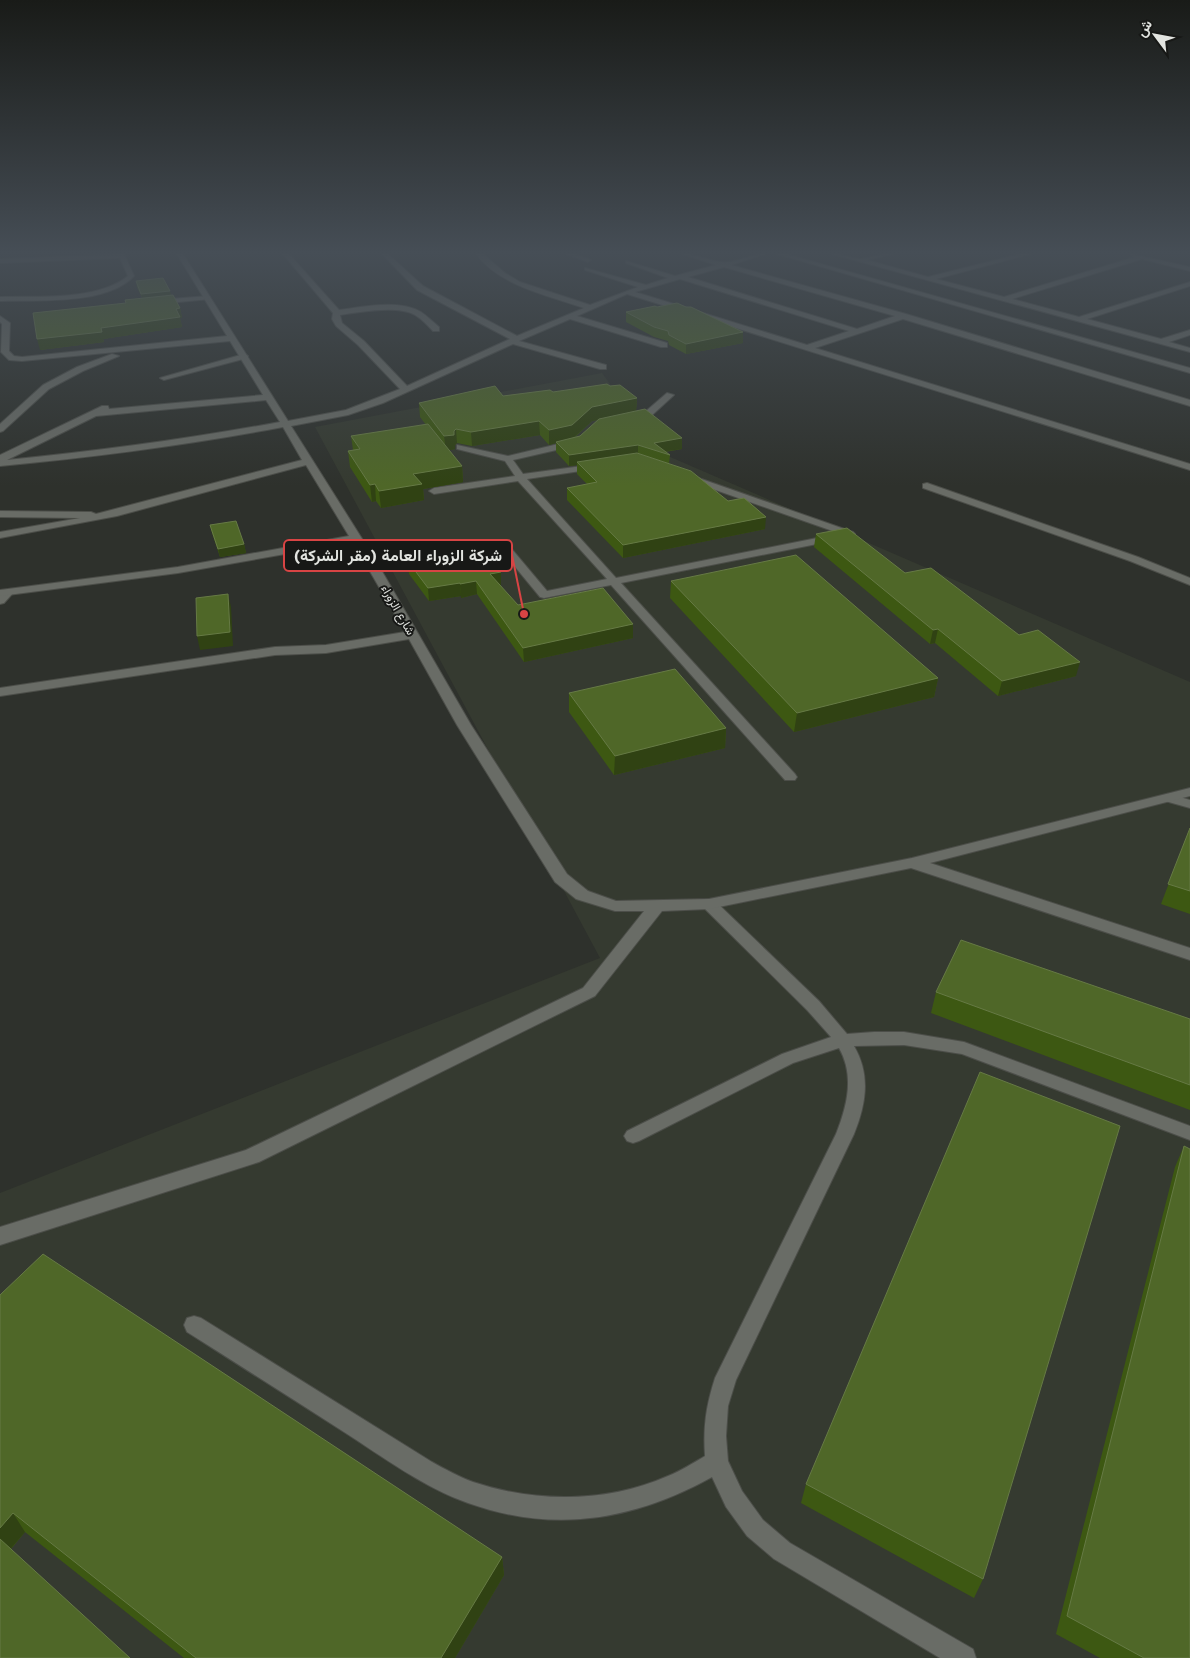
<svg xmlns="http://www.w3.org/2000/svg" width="1190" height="1658" font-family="'Work Sans',Vazirmatn,sans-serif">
<rect width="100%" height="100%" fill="#2e312c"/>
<polygon fill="#353a30" points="602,373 661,453 1190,682 1190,1658 0,1658 0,1193 600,958 315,427"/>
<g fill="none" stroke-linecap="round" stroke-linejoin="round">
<defs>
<g id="lane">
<path d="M124 254 134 276C107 305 38 300 0 301V297C38 296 97 301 128 276L120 258 0 263V259Z"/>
<polygon points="208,296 210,297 210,299 158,304 155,302 158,300"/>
<polygon points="244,354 248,356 247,358 164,380 160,378"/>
<polygon points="667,393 674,395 651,416 633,419 629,417 645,412"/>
<polygon points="575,440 578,441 578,445 513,460 523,474 597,464 598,466 594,469 527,479 616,578 832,535 837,538 832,541 621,583 795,774 797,777 795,780 785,780 611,585 544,598 540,597 498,546 428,550 370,564 365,561 366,559 428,544 501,540 505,541 547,591 607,579 518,481 434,494 429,491 434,488 515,476 505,461 457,449 457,445 508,456"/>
<polygon points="690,475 853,532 855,534 853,536 847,536 687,480 687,476"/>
<polygon points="8,590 13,593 4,603 0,604 0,595"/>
<polygon points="1170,794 1190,800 1190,808 1165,801 1163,798 1165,795"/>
<path d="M709 899 714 900 819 1001 847 1034 874 1032H904L964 1042 1190 1126V1140L962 1054 904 1045 854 1046C871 1075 866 1104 854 1134L736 1380 728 1406 726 1436 728 1461 742 1491 763 1520 790 1543 973 1649 976 1658H940L774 1559 747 1536 726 1507 712 1477C634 1520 555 1534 468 1503 423 1487 383 1457 344 1432 291 1398 239 1365 187 1332L184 1325 187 1318 194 1316 201 1318 432 1462C445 1469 459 1477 473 1482 536 1503 607 1503 668 1476 681 1471 693 1463 705 1456 703 1427 706 1406 715 1378L836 1134C847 1106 855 1076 839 1048L793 1063 639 1141 633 1143 627 1141 624 1136 627 1131 782 1054 831 1037 807 1010 704 908 702 904 704 900Z"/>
</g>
<g id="street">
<path d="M177 254H183L288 421 346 410 400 389 358 345 336 326 332 319 333 313 283 254H289L339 310C363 307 398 299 421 312 427 316 433 322 439 327V331H433C427 325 422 319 415 315 397 305 360 312 340 315L342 323 364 341 407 386 510 339 417 290 382 254H388L423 286 517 336 584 308C547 295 500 286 476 254H483L505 273 520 282 590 305 638 287 585 270V268L646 285 668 278 626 263V261L675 276 716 265 683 254C697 254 708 261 722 262 734 264 751 254 765 254L731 265 906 314 1190 400V406L903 319 815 348 1190 464V470L627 294 577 316 667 343V347H661L570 319 519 341 606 365V369H600L513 344 383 403 348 415 291 426 376 561 471 725 567 874 588 891 616 901 709 899 912 858 1190 788V796L930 863 1190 948V960L911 868 709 909 662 911 595 996 259 1162 0 1245V1227L246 1150 583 988 644 911H615L576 899 555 882 457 725 409 639 326 653 275 655 0 696V688L275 647 326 645 405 632 353 542 178 573 0 596V590L178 567 349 536 306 465 117 516 0 538V532L80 518 0 517V511L91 512 96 514 302 460 283 427C189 445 95 457 0 466V455L102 406H108L109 409 263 395 230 341 22 361 9 360 1 352 2 324 0 322V316L10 323 9 351 14 356 22 357 227 336ZM724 267 895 316 857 329 688 277ZM680 279 849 331 807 345 635 292ZM266 400 280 422C189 439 98 451 7 460L96 416Z"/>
<polygon points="566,254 575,254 591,260 588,262"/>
<polygon points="777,254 786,254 1190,368 1190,373"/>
<path d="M832 254C841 253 851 259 860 259 870 258 881 254 892 254L867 260 928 277 1020 254H1030L936 279 1004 297 1135 257 1131 256V254L1190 267V271L1142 259 1012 299 1079 317 1190 282V286L1087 319 1161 339 1190 330V335L1169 342 1190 348V352Z"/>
<polygon points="112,354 119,356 83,371 49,389 3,431 0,432 0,424 43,385 77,367"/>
<polygon points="927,483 1138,557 1190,578 1190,585 1130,561 923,488 923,484"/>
</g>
</defs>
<use href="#lane" stroke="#4c4e49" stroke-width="2"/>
<use href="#street" stroke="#4c4e49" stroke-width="2"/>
<use href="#lane" fill="#696c66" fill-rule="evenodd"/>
<use href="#street" fill="#696c66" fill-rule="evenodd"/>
</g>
<g fill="#3d5812" fill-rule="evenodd">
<polygon points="136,281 171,295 180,308 182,318 180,318 182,327 103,339 104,342 40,350 126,303 125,300 142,298 137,287"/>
<polygon points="657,307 743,332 743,343 686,354 669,345 668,341 654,337 626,322 626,312"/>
<path d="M610 386 637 398 636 411 682 449 665 452 670 455 669 464 728 501 765 529 623 558 567 500V488L587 484 577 474V465L569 466 556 452V443L549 445 540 435 472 446 457 443 455 445V449L449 450 462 466 463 482 423 489 424 500 381 508 376 501 372 502 350 467 348 451 353 450 351 436 426 425 420 417 419 403 553 392ZM598 420 580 436 574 438 592 421Z"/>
<polygon points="210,525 244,544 246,553 220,557 212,533"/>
<polygon points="816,534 905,573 1019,635 1076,676 998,696 935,643 930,644 814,547"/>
<polygon points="476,549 501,572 501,586 500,586 518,605 633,624 633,638 524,662 477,594 461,598 461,596 429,601 409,574 407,560 436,554 436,552"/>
<polygon points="671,581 938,678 934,697 794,732 670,598"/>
<polygon points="569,693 726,728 725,748 614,775 569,712"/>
<polygon points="1190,828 1190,914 1161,904"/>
<polygon points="936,992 1190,1019 1190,1110 931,1013"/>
<polygon points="1184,1146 1190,1658 1100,1658 1056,1634 1175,1167"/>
<polygon points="0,1295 502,1557 504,1575 455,1658 184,1658 25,1532 11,1549 0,1658"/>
<polygon points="806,1484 983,1579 974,1598 801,1503"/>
</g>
<g fill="#304213">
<polygon points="170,291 172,298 143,301 141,294"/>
<polygon points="180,308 182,318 180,318 182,327 103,339 104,342 40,350 37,339 101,328"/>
<polygon points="743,332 743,343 686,354 686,344"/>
<polygon points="637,398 636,412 592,421 572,439 556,442 556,443 549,445 549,430 592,407"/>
<polygon points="539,421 540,435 472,446 471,432"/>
<polygon points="456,429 457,443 455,445 455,449 446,451 444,436"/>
<polygon points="682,438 682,449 660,452 654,443"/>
<polygon points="638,445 638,455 577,462 577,465 569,466 569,455"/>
<polygon points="462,466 463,482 423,489 424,500 381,508 379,491 413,474"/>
<polygon points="375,484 376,501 372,502 370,485"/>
<polygon points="766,517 765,529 623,558 623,545"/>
<polygon points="244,544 246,553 220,557 218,549"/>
<polygon points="501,572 501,586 491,588 490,574"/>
<polygon points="476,581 477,594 461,598 460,584"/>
<polygon points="460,583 461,596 429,601 428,588"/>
<polygon points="228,594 231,607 233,646 200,650 197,636"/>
<polygon points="633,624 633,638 524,662 523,648"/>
<polygon points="938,629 935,643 930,644 933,630"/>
<polygon points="1080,662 1076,676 998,696 1002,681"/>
<polygon points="938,678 934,697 794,732 797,713"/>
<polygon points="726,728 725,748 614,775 615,756"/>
<polygon points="13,1513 25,1532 7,1553 0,1542 0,1528"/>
<polygon points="502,1557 504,1575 455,1658 441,1658"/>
</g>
<g fill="#4f6728" stroke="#667a45">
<polygon points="163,278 170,291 141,294 136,281"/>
<polygon points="173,295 180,308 176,309 180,317 101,328 102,332 37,339 33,313 126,303 125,300"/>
<polygon points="677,303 686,307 691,307 743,332 686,344 669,335 668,331 654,327 626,312 655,306 657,307"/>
<polygon points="607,384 610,386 620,385 637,398 592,407 572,425 549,430 539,421 471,432 456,429 454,431 454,435 444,436 419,403 495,386 503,396 550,390 553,392"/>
<polygon points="645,409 682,438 654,443 670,455 638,445 569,455 556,442 580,436 599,419"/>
<polygon points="428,424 462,466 413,474 422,484 379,491 375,484 370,485 348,451 360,449 351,436"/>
<polygon points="637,453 691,471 728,501 744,498 766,517 623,545 567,488 597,482 577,462"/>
<polygon points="236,521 244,544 218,549 210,525"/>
<polygon points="847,528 905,573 931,568 1019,635 1038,630 1080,662 1002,681 938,629 933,630 816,534"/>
<polygon points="472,545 476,549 481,548 494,564 501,572 490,574 518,605 603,588 633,624 523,648 476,581 460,584 460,583 428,588 407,560 438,554 436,552"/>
<polygon points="796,555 938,678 797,713 671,581"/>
<polygon points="228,594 230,632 197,636 196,598"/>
<polygon points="675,669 726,728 615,756 569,693"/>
<polygon points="1190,828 1190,891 1168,884"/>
<polygon points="961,940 1190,1019 1190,1085 936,992"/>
<polygon points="980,1072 1120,1126 983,1579 806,1484"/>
<polygon points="1184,1146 1190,1149 1190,1658 1144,1658 1067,1616"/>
<polygon points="43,1254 502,1557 441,1658 196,1658 13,1513 0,1528 0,1295"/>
<polygon points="0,1539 130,1658 0,1658"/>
</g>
<linearGradient id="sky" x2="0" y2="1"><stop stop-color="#191b18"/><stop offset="0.52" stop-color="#464e56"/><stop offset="1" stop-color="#464e56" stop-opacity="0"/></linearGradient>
<rect width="1190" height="486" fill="url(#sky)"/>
<g text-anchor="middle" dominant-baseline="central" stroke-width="4" stroke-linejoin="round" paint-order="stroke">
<g font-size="12" fill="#e2e4e0" stroke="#171816">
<text transform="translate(398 610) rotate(60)">شارع الزوراء</text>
</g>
</g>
<path fill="none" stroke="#d84444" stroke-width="2" d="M524 614L512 555"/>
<circle fill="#d84444" stroke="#171816" stroke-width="2" cx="524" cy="614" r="5"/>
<rect fill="#171816" stroke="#d84444" stroke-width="2" x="284" y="540" width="228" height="31" rx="5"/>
<g font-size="16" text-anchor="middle" font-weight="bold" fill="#e2e4e0">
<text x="398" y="561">شركة الزوراء العامة (مقر الشركة)</text>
</g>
<g transform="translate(1155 35) rotate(302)" stroke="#171816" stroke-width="4" paint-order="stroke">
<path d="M0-4L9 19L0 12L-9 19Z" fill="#e2e4e0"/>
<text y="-8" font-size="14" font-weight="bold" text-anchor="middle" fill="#e2e4e0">ش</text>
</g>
</svg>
